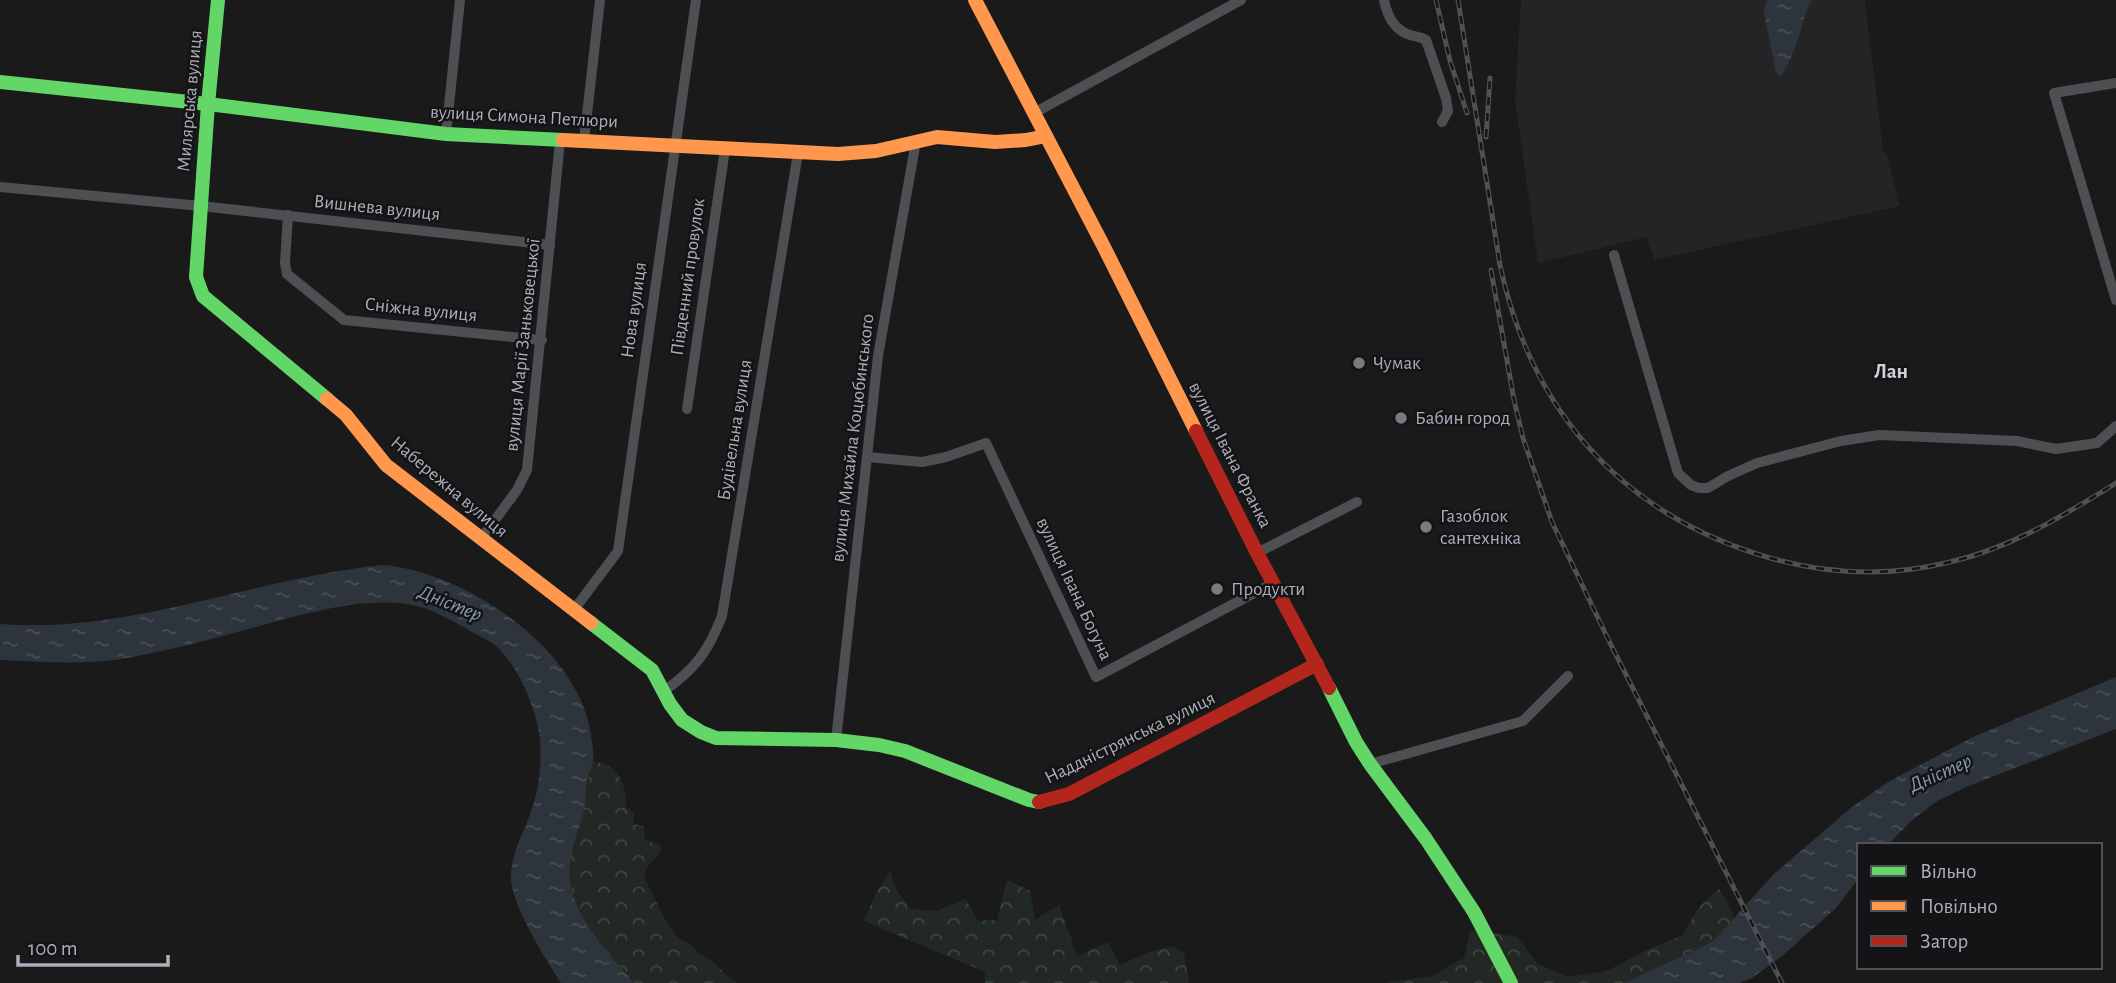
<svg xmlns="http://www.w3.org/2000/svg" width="2116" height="983" font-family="'Alegreya Sans',sans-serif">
<defs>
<pattern id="forest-crowns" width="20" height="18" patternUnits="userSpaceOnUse" patternTransform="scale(1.75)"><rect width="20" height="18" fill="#222924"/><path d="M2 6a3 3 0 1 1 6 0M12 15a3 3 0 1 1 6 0" fill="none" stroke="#3f4642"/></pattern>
<pattern id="water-ripples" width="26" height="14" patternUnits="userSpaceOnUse" patternTransform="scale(1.75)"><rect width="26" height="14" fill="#2d343c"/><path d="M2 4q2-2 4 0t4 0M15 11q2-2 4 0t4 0" fill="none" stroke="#494f56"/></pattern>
</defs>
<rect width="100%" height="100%" fill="#1a1a1a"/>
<polygon fill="#242426" points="1521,0 1865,0 1883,150 1887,154 1900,206 1654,260 1647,237 1538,263 1515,100"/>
<g fill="url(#forest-crowns)">
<path d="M593 762C618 762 626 784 626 806L634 813V824L643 826 645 840 660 845 661 852 647 867 644 877 666 921 678 938 690 944 699 953 717 965 726 975 738 983H634C606 949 565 910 570 862 572 849 577 838 580 825 585 804 585 782 593 762Z"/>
<polygon points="890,871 896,889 911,909 936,911 966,899 978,921 997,920 1007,880 1030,891 1035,920 1059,905 1077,956 1108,942 1120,965 1149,952 1173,946 1184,954 1189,983 985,983 985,972 864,921 875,895"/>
<polygon points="1719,889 1731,909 1734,919 1712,942 1624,983 1385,983 1432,976 1464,958 1471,929 1517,937 1538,964 1568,977 1607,971 1647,950 1683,935 1698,908"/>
</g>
<g fill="url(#water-ripples)">
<path d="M1767 0H1812C1805 11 1804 21 1800 33 1795 49 1789 63 1781 77L1776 73 1764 13 1765 4Z"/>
<path d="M383 565C465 572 579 648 591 735 592 743 594 754 593 762 592 767 589 772 588 777 585 789 586 802 583 814 577 838 566 860 571 886 579 924 610 954 634 983H561C546 960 512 906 511 879 510 856 523 834 530 814 539 790 542 766 540 741 538 712 518 665 496 646 490 641 481 637 474 633 453 621 430 607 406 604 356 597 293 617 245 630 209 640 173 649 137 656 91 666 46 662 0 660V624C131 634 254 578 383 565Z"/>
<polygon points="2116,677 2116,729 1966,787 1937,801 1911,821 1888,845 1859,845 1859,878 1836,908 1782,956 1752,978 1740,983 1624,983 1712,942 1774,874 1852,807 1888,782 1973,737"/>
</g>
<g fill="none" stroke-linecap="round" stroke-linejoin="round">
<g stroke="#4e4f53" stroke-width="10">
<path d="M1384 0C1387 15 1394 30 1410 35 1416 37 1420 36 1426 40L1446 98 1448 111 1442 122"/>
<polyline points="2116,83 2054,93 2116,300"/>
<polyline points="1034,113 1241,0"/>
<polyline points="446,134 460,0"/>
<polyline points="584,141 600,0"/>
<polyline points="0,187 201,206 550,245"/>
<polyline points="288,215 285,263 287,274 344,320 542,340"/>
<polyline points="1614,255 1678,473 1691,485 1699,488 1708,488 1728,476 1757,463 1841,441 1879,435 2017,441 2056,449 2097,443 2116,426"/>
<polyline points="687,409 725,149"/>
<polyline points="867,457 922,462 946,457 986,443 1096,677 1273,583"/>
<polyline points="481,539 517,490 527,470 560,141"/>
<polyline points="1257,553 1357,502"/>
<polyline points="573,611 618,551 696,0"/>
<path d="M664 691C695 669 708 652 722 616L798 153"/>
<polyline points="836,740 878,356 916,141"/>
<polyline points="1370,764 1523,721 1568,676"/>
</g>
<g stroke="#63d668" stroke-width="14">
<polyline points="218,0 208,104 196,277 203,296 327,399"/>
<polyline points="0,82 208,104 446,134 563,140"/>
<polyline points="591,623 652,670 670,704 682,720 701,732 716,738 836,740 879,745 905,751 1029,800 1039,802"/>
<polyline points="1329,688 1356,742 1370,764 1426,839 1474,912 1511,983"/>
</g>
<g stroke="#ff974d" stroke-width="14">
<polyline points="975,0 1104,247 1196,431"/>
<polyline points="563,140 838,154 876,151 937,137 995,142 1026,140 1046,136"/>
<polyline points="327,399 346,415 386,465 591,623"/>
</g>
<g stroke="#b3261e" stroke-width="14">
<polyline points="1196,431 1257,553 1329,688"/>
<polyline points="1039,802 1069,794 1317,664"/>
</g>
<defs>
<g id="rail">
<polyline points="1436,0 1450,61 1467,113"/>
<path d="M1458 0 1500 265C1530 407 1618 510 1757 554 1820 574 1885 578 1950 562 2011 548 2063 516 2116 483"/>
<polyline points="1486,137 1490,78"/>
<polyline points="1491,270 1514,400 1523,438 1552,522 1610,643 1782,983"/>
</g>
</defs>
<use href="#rail" stroke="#4f5053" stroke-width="5"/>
<use href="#rail" stroke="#141416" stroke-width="2.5" stroke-dasharray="8" stroke-linecap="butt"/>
</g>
<g fill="#797b82" stroke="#141416" stroke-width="2.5">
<circle cx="1359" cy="363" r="7"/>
<circle cx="1401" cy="418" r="7"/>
<circle cx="1426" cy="527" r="7"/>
<circle cx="1217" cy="589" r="7"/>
</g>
<g text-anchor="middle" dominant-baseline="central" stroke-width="5" stroke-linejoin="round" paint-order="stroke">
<g font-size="19" fill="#acafba" stroke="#141416">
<text transform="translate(190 101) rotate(-85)">Милярська вулиця</text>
<text transform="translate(524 117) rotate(3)">вулиця Симона Петлюри</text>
<text transform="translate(377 208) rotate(6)">Вишнева вулиця</text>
<text transform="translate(688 277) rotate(-82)">Південний провулок</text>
<text transform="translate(421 310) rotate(6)">Сніжна вулиця</text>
<text transform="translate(634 310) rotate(-82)">Нова вулиця</text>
<text transform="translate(523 345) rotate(-84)">вулиця Марії Заньковецької</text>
<text transform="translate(735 430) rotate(-81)">Будівельна вулиця</text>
<text transform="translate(853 438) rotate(-83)">вулиця Михайла Коцюбинського</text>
<text transform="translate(1230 455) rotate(63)">вулиця Івана Франка</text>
<text transform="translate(449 487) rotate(40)">Набережна вулиця</text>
<text transform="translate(1074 589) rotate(65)">вулиця Івана Богуна</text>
<text transform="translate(1130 738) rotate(-26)">Наддністрянська вулиця</text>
</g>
<g font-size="19" fill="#acafba" stroke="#141416" text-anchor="start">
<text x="1373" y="363">Чумак</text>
<text x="1415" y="418">Бабин город</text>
<text x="1440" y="516">Газоблок<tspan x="1440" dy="22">сантехніка</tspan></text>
<text x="1231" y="589">Продукти</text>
</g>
<g font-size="21" font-weight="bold" fill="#cdcfd7" stroke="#141416">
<text x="1891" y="371">Лан</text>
</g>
<g font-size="21" font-style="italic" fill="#859ab4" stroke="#141416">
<text transform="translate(450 603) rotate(22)">Дністер</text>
<text transform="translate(1940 773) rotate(-24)">Дністер</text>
</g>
</g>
<rect x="1857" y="843" width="245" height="126" fill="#141416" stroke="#515258" stroke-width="2"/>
<rect x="1871" y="866" width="35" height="10" fill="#63d668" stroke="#515258" stroke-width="2"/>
<text x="1920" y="878" font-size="21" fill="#acafba">Вільно</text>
<rect x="1871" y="901" width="35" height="10" fill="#ff974d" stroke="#515258" stroke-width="2"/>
<text x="1920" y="913" font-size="21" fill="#acafba">Повільно</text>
<rect x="1871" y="936" width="35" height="10" fill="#b3261e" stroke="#515258" stroke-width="2"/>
<text x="1920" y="948" font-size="21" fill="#acafba">Затор</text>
<path d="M18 955v10h150v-10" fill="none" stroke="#acafba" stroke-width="3.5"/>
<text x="28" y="955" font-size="21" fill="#acafba" stroke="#141416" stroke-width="5" paint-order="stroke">100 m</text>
</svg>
